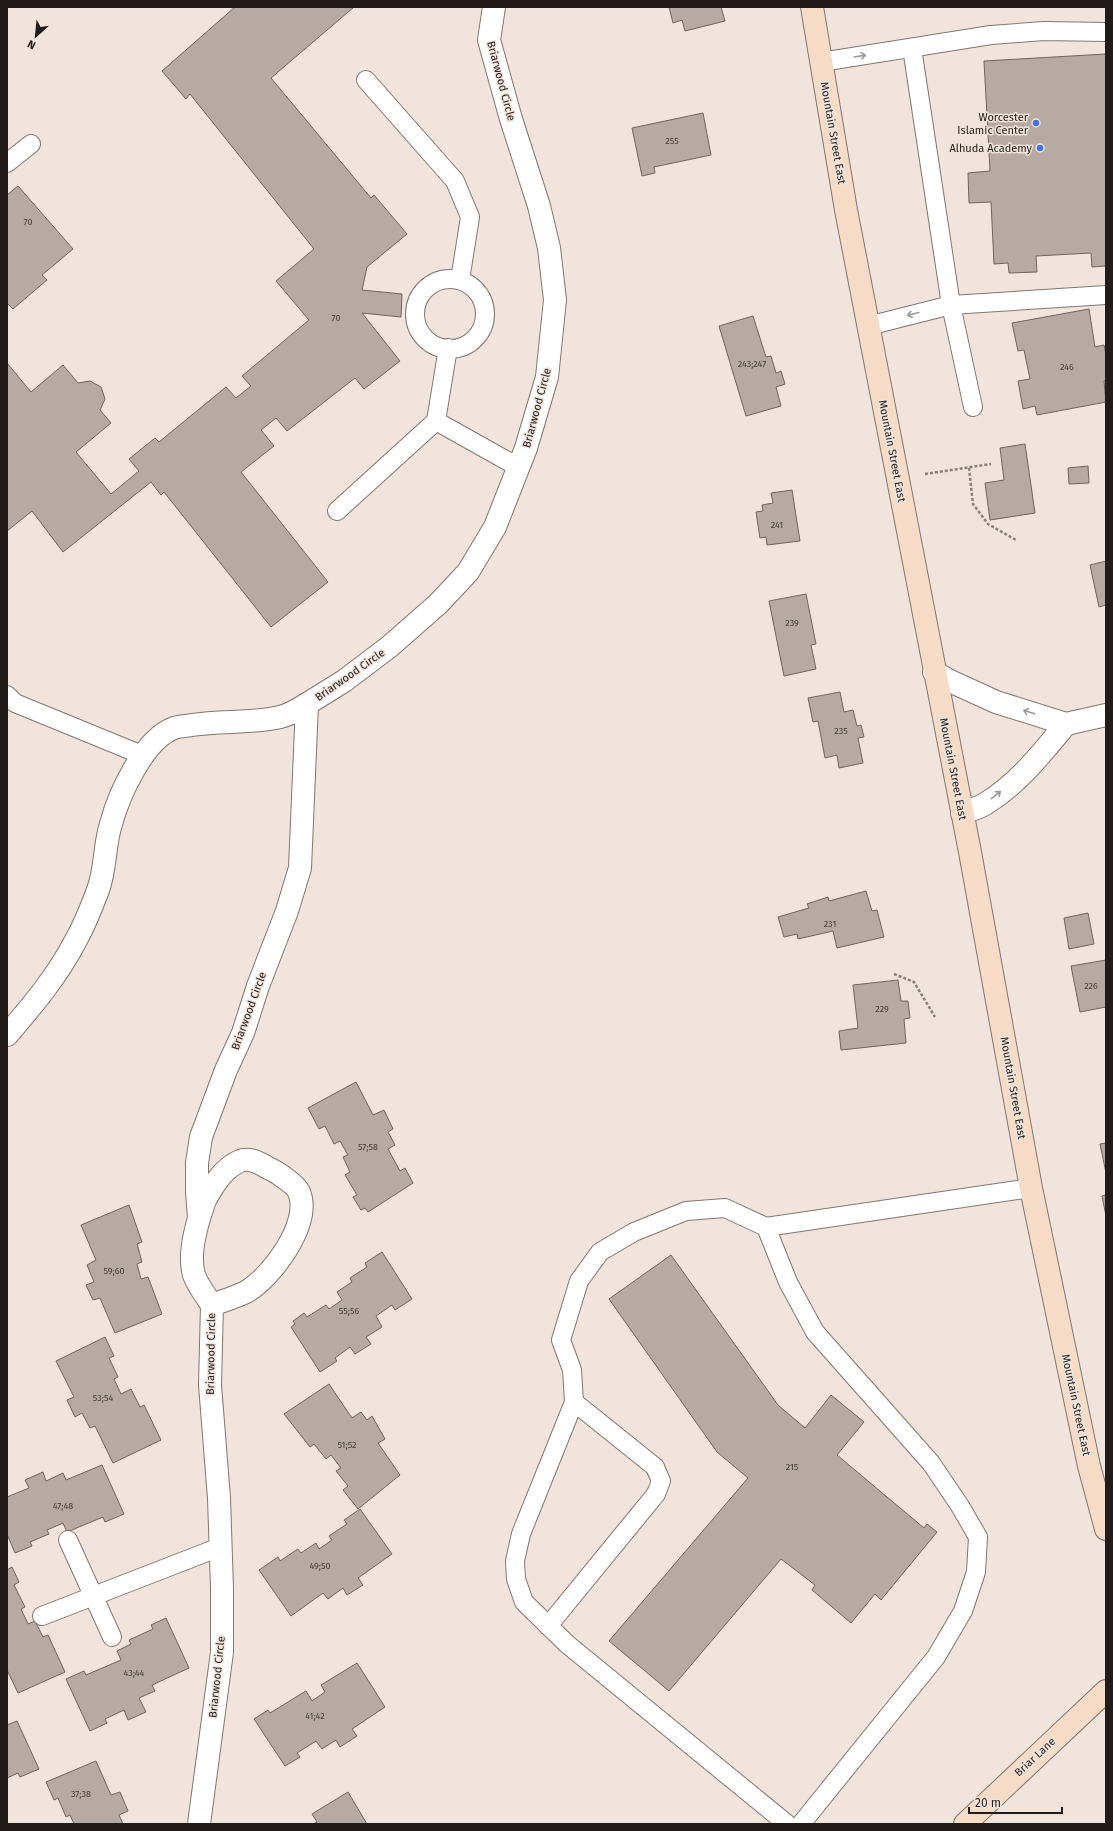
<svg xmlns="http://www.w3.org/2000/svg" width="1113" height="1831" font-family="'Fira Sans',sans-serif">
<rect width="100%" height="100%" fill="#f0e4dc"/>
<g fill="#b6aaa3" stroke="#70655e">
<polygon points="235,7 354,7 271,78 371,198 374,195 407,234 367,267 362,290 402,294 401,317 362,313 400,361 364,389 355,378 287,431 276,418 261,430 274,446 241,472 328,582 271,627 164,492 161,495 151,482 63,552 32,511 7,531 7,363 31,392 63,365 78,383 90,381 101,387 105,399 100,410 111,423 76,452 111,494 139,471 129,459 155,438 159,442 226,387 236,398 251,386 242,376 309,320 276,281 314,249 190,94 186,99 162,71"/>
<polygon points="669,7 721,7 725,21 685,31 682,20 673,23"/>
<polygon points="1106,54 1106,266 1092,267 1091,253 1036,256 1037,272 1009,273 1008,263 994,264 991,202 969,203 968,173 990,171 984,61"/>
<polygon points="703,113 711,155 654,167 655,173 642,176 632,128"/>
<polygon points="18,186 73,249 42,275 47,280 13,309 7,303 7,195"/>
<polygon points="1089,309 1095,347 1104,345 1106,354 1106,380 1104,381 1106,402 1037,415 1035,406 1023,409 1018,381 1030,379 1024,350 1018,351 1012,323"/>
<polygon points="753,316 766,357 771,356 776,373 781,371 785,384 776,387 781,406 746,416 719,326"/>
<polygon points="1025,444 1035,513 990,520 985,483 1004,480 1000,448"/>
<polygon points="1088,466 1089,483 1069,484 1068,468"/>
<polygon points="792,490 800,541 767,545 766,537 760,538 756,512 763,511 762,505 773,503 771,493"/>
<polygon points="1106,561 1106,605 1099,607 1090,565"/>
<polygon points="806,594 816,644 811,645 816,669 784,676 769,601"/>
<polygon points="840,692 844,712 853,710 857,726 861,725 864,737 858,738 863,763 839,768 837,755 825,758 818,721 813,722 808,698"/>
<polygon points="866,891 872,911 877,910 884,937 837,948 833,931 798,939 797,934 784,937 778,917 809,908 807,904 828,897 829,901"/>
<polygon points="1088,913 1094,944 1069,949 1064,918"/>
<polygon points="1106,960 1106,1007 1080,1012 1071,966"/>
<polygon points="898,980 901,1001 908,1001 910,1018 904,1019 906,1043 841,1050 839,1031 858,1028 853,985"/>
<polygon points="356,1082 373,1115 384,1110 393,1129 388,1132 395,1145 388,1149 400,1171 405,1168 413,1183 368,1212 365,1208 361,1210 353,1197 357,1195 345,1175 350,1172 343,1157 348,1155 340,1141 334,1144 325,1126 319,1129 308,1108"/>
<polygon points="1106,1143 1106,1173 1100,1144"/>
<polygon points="1106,1195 1106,1216 1102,1196"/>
<polygon points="129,1205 142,1242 137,1244 142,1262 137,1264 141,1279 148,1277 162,1314 115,1333 100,1298 93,1300 86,1285 94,1282 87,1265 96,1260 81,1225"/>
<polygon points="382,1252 412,1299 395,1310 392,1305 376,1316 382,1327 366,1337 371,1344 355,1354 350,1347 335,1358 337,1361 320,1372 291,1327 295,1324 293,1321 304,1313 307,1317 326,1305 329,1309 342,1300 337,1292 352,1282 350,1278 367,1267 365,1263"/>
<polygon points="671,1255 778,1405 805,1428 831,1395 864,1422 837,1455 924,1528 927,1524 937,1532 881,1600 875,1594 851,1623 812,1590 815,1585 781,1559 669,1691 609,1641 748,1478 717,1452 609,1299"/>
<polygon points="105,1337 114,1356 109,1358 118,1377 114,1379 121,1394 131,1389 140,1407 144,1405 161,1440 113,1463 95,1426 90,1428 82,1413 75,1417 67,1400 74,1397 56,1361"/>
<polygon points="329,1384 352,1418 361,1412 367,1420 372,1416 385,1439 378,1443 400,1475 358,1509 343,1490 348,1486 336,1471 341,1468 331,1455 326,1459 314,1444 310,1447 284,1414"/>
<polygon points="102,1465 124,1514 105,1522 103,1517 67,1532 63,1523 47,1530 49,1534 30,1542 32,1546 15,1553 7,1534 7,1497 29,1488 25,1480 43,1472 46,1481 63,1473 66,1480"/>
<polygon points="360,1509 392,1554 358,1578 363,1585 347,1595 343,1588 328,1599 323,1593 291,1616 259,1570 278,1557 280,1561 298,1549 301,1553 316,1543 319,1549 332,1540 329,1536 347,1524 344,1520"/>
<polygon points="12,1567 19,1582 14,1585 25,1607 21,1609 28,1624 35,1621 43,1637 48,1635 65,1672 18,1693 7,1670 7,1570"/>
<polygon points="166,1618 189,1668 152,1685 155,1691 139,1698 146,1712 128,1720 124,1710 105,1719 107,1723 90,1731 66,1679 84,1671 86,1675 121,1660 117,1651 131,1644 129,1640 153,1629 151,1625"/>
<polygon points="357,1663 385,1707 352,1729 357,1736 340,1747 336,1740 322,1749 316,1741 297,1753 300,1757 285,1766 254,1719 268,1710 270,1713 306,1691 312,1701 325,1692 321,1685"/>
<polygon points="17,1721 39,1769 20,1777 18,1773 7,1778 7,1725"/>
<polygon points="96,1761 111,1795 120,1792 128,1811 119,1815 123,1824 74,1824 70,1815 66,1817 58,1798 54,1800 46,1782"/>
<polygon points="348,1792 367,1824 313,1824 317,1822 312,1814"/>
</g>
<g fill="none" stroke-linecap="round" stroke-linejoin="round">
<defs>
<g id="service">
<polyline points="912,48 951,305 973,407"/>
<polyline points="821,62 991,35 1044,31 1106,32"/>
<polyline points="366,80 455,181 470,217 460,280"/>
<polyline points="7,163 31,144"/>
<circle cx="450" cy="314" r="35"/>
<polyline points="868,326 951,305 1106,295"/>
<polyline points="436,421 448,348"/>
<polyline points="337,511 436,421 518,467"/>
<polyline points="7,695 15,703 142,755"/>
<polyline points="766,1227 788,1282 815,1332 931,1463 960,1506 978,1537 976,1572 963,1611 936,1657 801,1824"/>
<polyline points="68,1540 112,1637"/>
<polyline points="42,1616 220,1547"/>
<polyline points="548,1626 656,1494 661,1481 655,1467 574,1402"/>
<polyline points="787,1824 567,1644 524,1602 516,1579 515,1561 521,1534 574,1402 572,1370 561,1340 579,1281 600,1252 634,1232 686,1211 725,1208 766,1227 1031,1188"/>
</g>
<g id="minor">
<polyline points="934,672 950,681 996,702 1066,724 1106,715"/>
<polyline points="307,704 344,681 389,647 438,604 468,572 495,527 526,448 547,377 555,300 549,248 539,206 511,119 489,40 494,7"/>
<path d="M962 813C970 810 979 808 985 804 1018 784 1042 753 1066 724"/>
<path d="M7 1035C33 1005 58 975 76 940 85 924 92 906 98 890 106 869 104 845 111 824 119 794 144 739 174 728 180 726 187 726 192 725 221 720 251 724 280 717 289 715 299 709 307 704L300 868 287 911 258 986 243 1033 226 1070 201 1137 197 1163V1192L199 1218 204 1203V1202C212 1187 223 1168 240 1161 249 1157 260 1163 268 1168 276 1171 296 1185 299 1192 312 1223 272 1277 246 1292 236 1297 223 1301 212 1305L210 1385 219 1498 222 1588V1652L199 1824"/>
<path d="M199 1218C194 1236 189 1257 194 1275 198 1286 206 1296 212 1305"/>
</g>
<g id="secondary">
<polyline points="812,7 846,210 970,852 1031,1188 1089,1466 1106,1529"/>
<polyline points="965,1824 1106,1691"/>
</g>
</defs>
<use href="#service" stroke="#827770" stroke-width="20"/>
<use href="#minor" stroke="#827770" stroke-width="24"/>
<use href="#secondary" stroke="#827770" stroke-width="24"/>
<g stroke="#8a817c" stroke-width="2.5" stroke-dasharray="3 2" stroke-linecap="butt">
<polyline points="969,468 973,504 988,524 1016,540"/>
<polyline points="925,474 991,464"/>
<polyline points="894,974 914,982 935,1017"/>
</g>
<use href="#service" stroke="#fff" stroke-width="18"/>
<use href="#minor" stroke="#fff" stroke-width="22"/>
<use href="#secondary" stroke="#f6dbc6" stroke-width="22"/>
</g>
<defs><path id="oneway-shaft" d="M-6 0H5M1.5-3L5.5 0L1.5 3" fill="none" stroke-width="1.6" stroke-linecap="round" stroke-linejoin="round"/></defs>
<g stroke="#9b9998">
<use href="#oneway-shaft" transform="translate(860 56) rotate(-9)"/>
<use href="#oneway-shaft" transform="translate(913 314) rotate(166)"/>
<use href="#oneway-shaft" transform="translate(1029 712) rotate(-163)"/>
<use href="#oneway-shaft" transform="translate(996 795) rotate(-38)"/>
</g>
<g fill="#4473e5" stroke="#f0e4dc" stroke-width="1.5">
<circle cx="1036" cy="123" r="4"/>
<circle cx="1040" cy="148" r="4"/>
</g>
<g text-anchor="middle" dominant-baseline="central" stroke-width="3" stroke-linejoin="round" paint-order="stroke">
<g font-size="9" fill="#46403c">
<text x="672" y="141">255</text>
<text x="28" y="222">70</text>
<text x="336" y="318">70</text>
<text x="752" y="364">243;247</text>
<text x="1067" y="367">246</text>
<text x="777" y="525">241</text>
<text x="792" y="623">239</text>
<text x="841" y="731">235</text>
<text x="830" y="924">231</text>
<text x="1091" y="986">226</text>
<text x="882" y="1009">229</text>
<text x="368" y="1147">57;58</text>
<text x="114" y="1271">59;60</text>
<text x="349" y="1311">55;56</text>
<text x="103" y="1398">53;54</text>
<text x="347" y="1445">51;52</text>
<text x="792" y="1467">215</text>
<text x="63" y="1506">47;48</text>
<text x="320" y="1566">49;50</text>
<text x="134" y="1673">43;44</text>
<text x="315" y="1716">41;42</text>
<text x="81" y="1794">37;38</text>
</g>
<g font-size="11" fill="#211c19" stroke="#f0e4dc">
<text transform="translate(501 81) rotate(75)">Briarwood Circle</text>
<text transform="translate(833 133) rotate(80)">Mountain Street East</text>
<text transform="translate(537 408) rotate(-75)">Briarwood Circle</text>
<text transform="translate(892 451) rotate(79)">Mountain Street East</text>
<text transform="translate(350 675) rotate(-35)">Briarwood Circle</text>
<text transform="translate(953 769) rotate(79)">Mountain Street East</text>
<text transform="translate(249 1011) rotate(-70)">Briarwood Circle</text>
<text transform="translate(1013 1088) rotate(80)">Mountain Street East</text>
<text transform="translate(211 1354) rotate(-89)">Briarwood Circle</text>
<text transform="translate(1076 1405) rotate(78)">Mountain Street East</text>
<text transform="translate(217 1677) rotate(-84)">Briarwood Circle</text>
<text transform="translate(1035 1757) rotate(-43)">Briar Lane</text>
</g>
<g font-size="11" fill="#211c19" stroke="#f0e4dc" text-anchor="end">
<text x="1028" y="117">Worcester<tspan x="1028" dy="13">Islamic Center</tspan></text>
<text x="1032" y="148">Alhuda Academy</text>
</g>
</g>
<rect width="1113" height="1831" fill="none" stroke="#211c19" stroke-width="16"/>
<g transform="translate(36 36) rotate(207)" stroke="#f0e4dc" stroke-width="3" paint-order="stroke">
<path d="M0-3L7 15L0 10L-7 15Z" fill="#211c19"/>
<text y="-6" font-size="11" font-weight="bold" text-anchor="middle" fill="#211c19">N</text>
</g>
<path d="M969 1807v6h93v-6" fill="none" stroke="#211c19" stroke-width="2"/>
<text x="975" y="1807" font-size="12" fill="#211c19" stroke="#f0e4dc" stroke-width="3" paint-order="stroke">20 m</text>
</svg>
